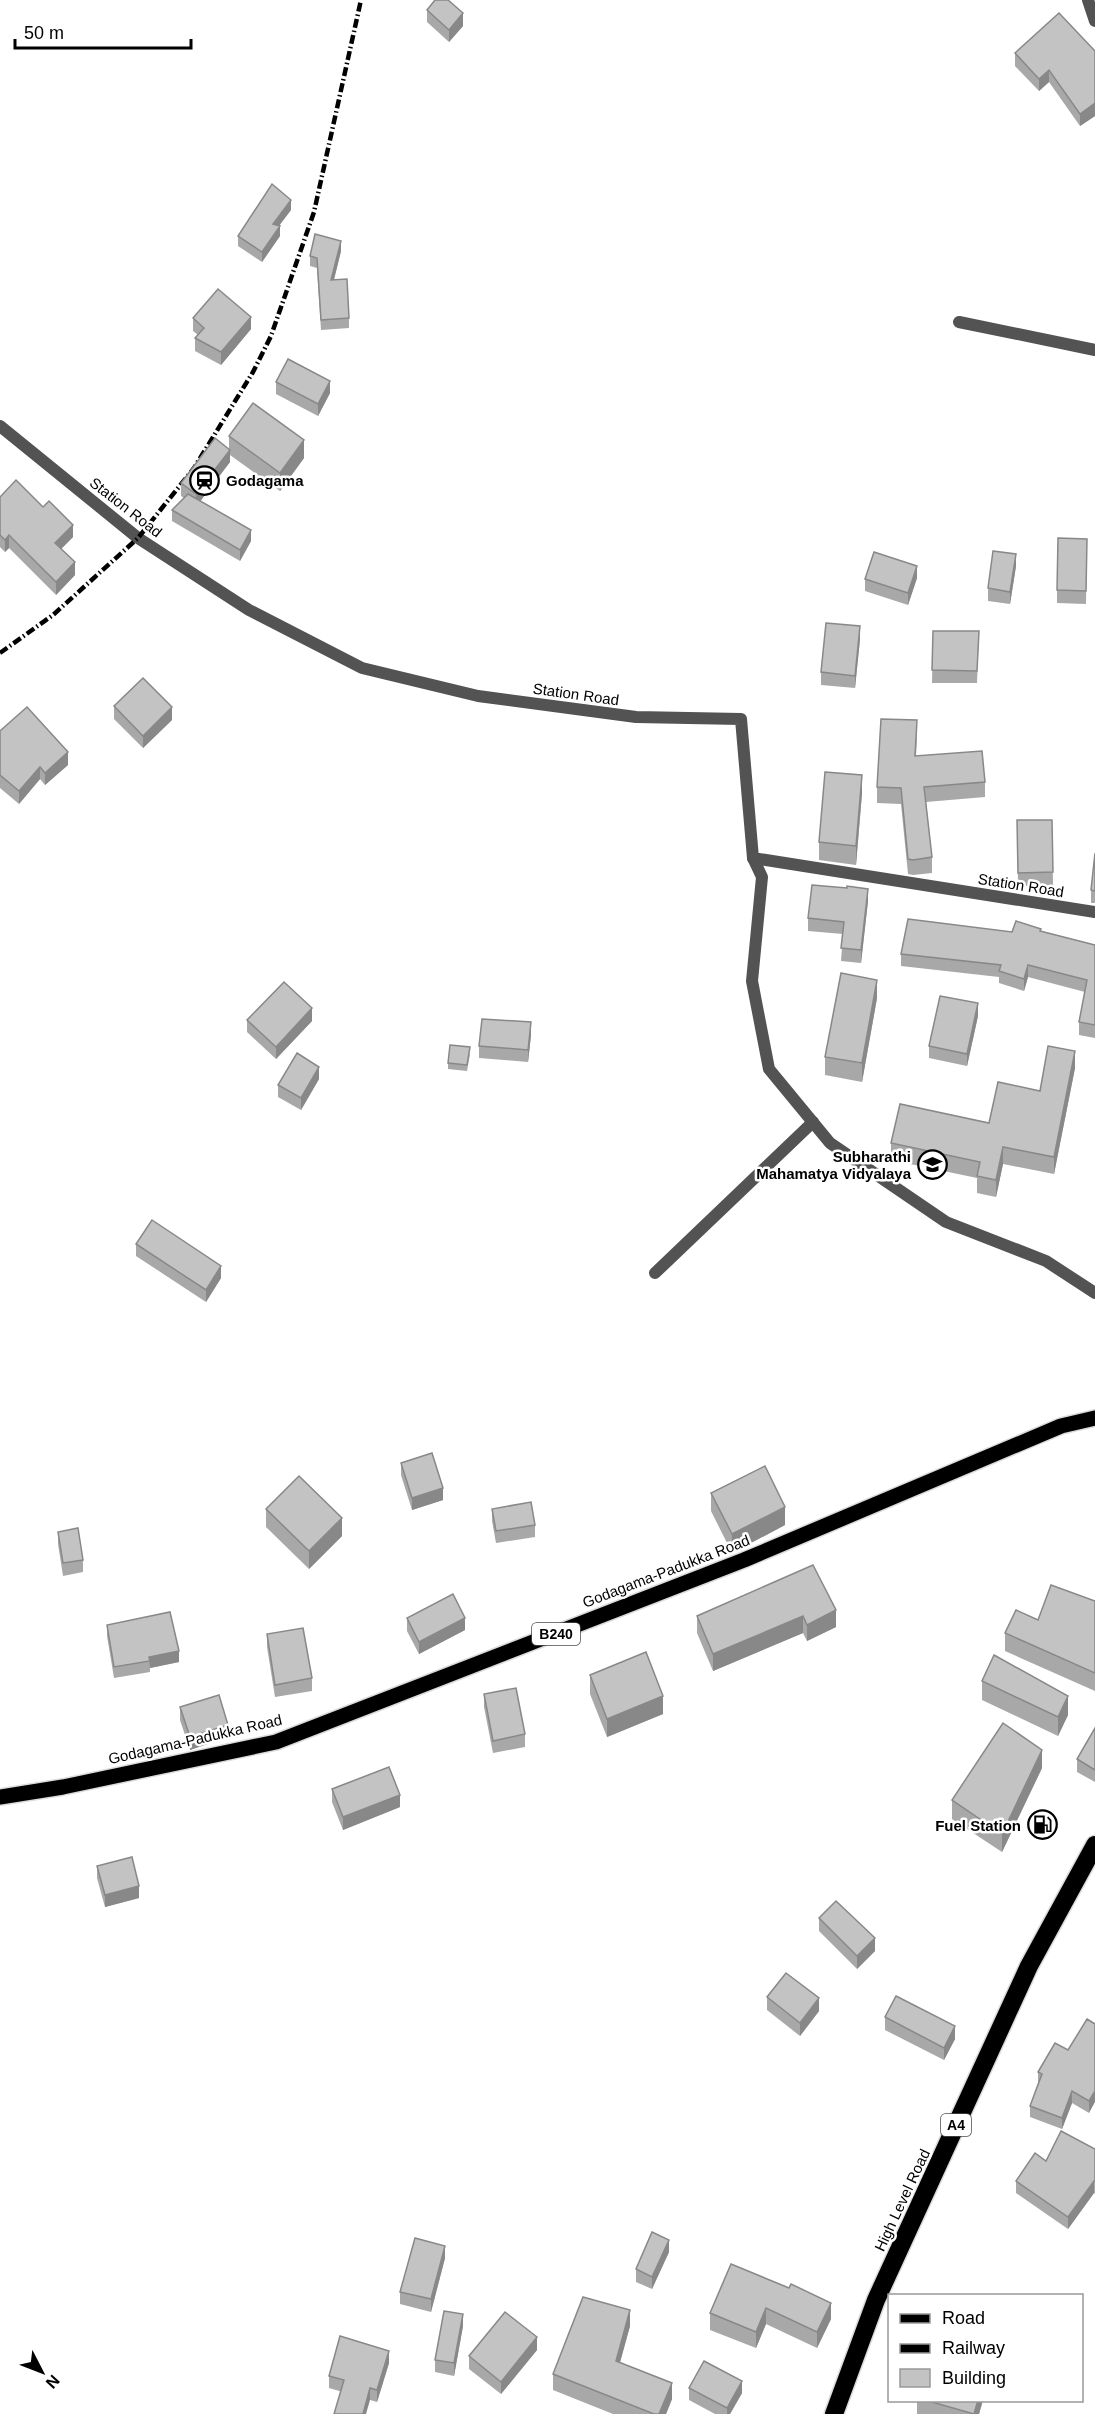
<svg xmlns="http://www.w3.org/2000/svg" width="1095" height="2414" font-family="Helvetica,sans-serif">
<rect width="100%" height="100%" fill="#fff"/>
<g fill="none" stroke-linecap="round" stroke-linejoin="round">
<defs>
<polyline id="primary" points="0,1797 63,1787 276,1742 744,1560 1061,1426 1095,1418"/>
<polyline id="highway" points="834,2414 876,2300 1029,1966 1095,1845"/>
</defs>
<use href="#primary" stroke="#dbdbdb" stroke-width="18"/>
<use href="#highway" stroke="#dbdbdb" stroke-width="21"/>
<g stroke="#535353" stroke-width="12">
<polyline points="1088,0 1095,21"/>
<polyline points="959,322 1095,350"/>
<polyline points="0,426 138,538 249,610 362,668 478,696 636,717 741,719 753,858 1095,912"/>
<polyline points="753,858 762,877 752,981 769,1069 830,1143 946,1222 1046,1261 1095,1293"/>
<polyline points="655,1273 813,1122"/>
</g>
<use href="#primary" stroke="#000" stroke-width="15"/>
<use href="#highway" stroke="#000" stroke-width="18"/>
<polyline stroke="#000" stroke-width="4.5" stroke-dasharray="9 3 1.5 3" stroke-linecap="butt" points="0,653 53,615 138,538 194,468 253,372 271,336 314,212 361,0"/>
</g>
<g fill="#a8a8a8">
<polygon points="427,10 463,26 449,42 427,22"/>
<polygon points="1095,51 1095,116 1080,126 1049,82 1039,91 1015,66 1015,53"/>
<polygon points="291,210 279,225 280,236 262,262 238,246 238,236"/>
<polygon points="341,251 334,280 349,318 349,328 321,330 317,268 310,266 310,256"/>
<polygon points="193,318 251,329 221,365 195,351 195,338 198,335 193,331"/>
<polygon points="276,382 330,393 318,416 276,394"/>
<polygon points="229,436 304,458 280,491 230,455 230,462 200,501 251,541 240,561 172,521 172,510 184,498 181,496 181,483 229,449"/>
<polygon points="0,497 73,537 61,549 75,575 56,595 9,548 5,552 0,547"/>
<polygon points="1087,539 1086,604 1057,603 1057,590"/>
<polygon points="1016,566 1010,604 988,601 988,588"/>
<polygon points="917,578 908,605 865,591 865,579"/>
<polygon points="933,631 979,631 977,683 932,683"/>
<polygon points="860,639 855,688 821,685 821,672"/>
<polygon points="114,706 172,720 143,748 114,719"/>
<polygon points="0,731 68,765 45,785 40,779 19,804 0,788"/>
<polygon points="917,736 916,756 985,782 985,797 926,802 932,857 932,873 913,875 908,874 901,804 877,803 877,787"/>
<polygon points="862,793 856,865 819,860 819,842"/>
<polygon points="1017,820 1052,820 1053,885 1018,886"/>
<polygon points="1095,853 1095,903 1091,903 1091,890"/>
<polygon points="868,901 861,963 841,961 843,934 808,931 808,918"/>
<polygon points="1041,931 1095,945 1095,1038 1079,1035 1079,1022 1085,992 1028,977 1024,991 999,983 999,977 901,966 901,954 1012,932"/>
<polygon points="877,998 862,1082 825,1075 825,1057"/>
<polygon points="978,1016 967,1066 929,1058 929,1046"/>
<polygon points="247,1020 312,1021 276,1059 247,1032"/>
<polygon points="531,1035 528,1062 479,1058 479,1046"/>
<polygon points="470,1054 467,1071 448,1069 448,1063"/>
<polygon points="1075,1068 1054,1174 1003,1164 996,1197 977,1193 977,1178 891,1160 891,1143 989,1123"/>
<polygon points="319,1079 301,1110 278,1097 278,1085"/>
<polygon points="136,1244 221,1278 206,1302 136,1256"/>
<polygon points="401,1463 443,1500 412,1510 401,1475"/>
<polygon points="711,1493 785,1525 732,1553 711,1511"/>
<polygon points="266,1509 342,1536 309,1569 266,1527"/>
<polygon points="492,1509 535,1525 535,1537 496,1543 492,1521"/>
<polygon points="58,1532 83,1560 83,1572 63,1576 58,1544"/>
<polygon points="813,1565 836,1627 807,1641 803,1633 713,1671 697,1633 697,1616"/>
<polygon points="1095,1601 1095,1691 1005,1651 1005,1633 1038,1620"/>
<polygon points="407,1618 465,1630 419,1654 407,1631"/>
<polygon points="107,1625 179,1662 150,1668 150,1672 114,1678 107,1636"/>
<polygon points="267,1634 312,1678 312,1691 275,1697 267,1647"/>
<polygon points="590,1675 663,1714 607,1737 590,1694"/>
<polygon points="982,1681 1068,1715 1058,1736 982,1700"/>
<polygon points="484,1694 525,1734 525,1747 493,1753 484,1707"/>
<polygon points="180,1707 228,1737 190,1750 180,1720"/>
<polygon points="1095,1728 1095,1782 1077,1772 1077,1759"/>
<polygon points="1042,1768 1002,1852 952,1819 952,1800"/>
<polygon points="332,1789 400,1807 343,1830 332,1802"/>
<polygon points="97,1866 139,1898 105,1907 97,1878"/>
<polygon points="819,1918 875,1951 857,1969 819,1931"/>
<polygon points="767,1997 819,2011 800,2036 767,2010"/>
<polygon points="885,2017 955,2039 944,2060 885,2030"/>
<polygon points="1095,2024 1089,2113 1072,2103 1062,2129 1030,2117 1030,2106 1038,2083 1038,2072 1068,2050"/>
<polygon points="1095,2149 1095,2194 1094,2193 1068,2229 1016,2193 1016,2181 1046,2161"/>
<polygon points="669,2252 652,2289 636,2282 636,2269"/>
<polygon points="445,2258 431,2312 400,2304 400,2292"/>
<polygon points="731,2264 831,2319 817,2348 766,2324 756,2348 710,2330 710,2313"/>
<polygon points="463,2326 454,2376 435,2372 435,2360"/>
<polygon points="630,2326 620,2362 672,2399 666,2414 613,2414 553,2390 553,2374"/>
<polygon points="537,2350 501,2394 469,2369 469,2356"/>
<polygon points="389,2363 377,2402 329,2388 329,2376"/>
<polygon points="689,2388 742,2393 730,2414 715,2414 689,2400"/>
<polygon points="917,2400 983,2400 979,2414 917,2414"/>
</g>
<g fill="#888">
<polygon points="463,13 463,26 449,42 449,30"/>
<polygon points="1049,70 1049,82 1039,91 1039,79"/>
<polygon points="1095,103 1095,116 1080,126 1080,114"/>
<polygon points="291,200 291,210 273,234 273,224"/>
<polygon points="280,226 280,236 262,262 262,252"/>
<polygon points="341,241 341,251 331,291 331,280"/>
<polygon points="251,317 251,329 221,365 221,352"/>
<polygon points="330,381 330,393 318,416 318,404"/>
<polygon points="304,440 304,458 280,491 280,473"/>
<polygon points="230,450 230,462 196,507 196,494"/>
<polygon points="73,525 73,537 55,555 55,543"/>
<polygon points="251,530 251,541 240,561 240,550"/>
<polygon points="9,535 9,548 5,552 5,540"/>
<polygon points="1016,554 1016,566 1010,604 1010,592"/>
<polygon points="75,562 75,575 56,595 56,582"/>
<polygon points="917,566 917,578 908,605 908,593"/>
<polygon points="860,626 860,639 855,688 855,676"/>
<polygon points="172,707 172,720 143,748 143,736"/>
<polygon points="68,752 68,765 45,785 45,773"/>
<polygon points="40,767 40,779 19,804 19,791"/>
<polygon points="862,775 862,793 856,865 856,846"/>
<polygon points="868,889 868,901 861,963 861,950"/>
<polygon points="1028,965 1028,977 1024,991 1024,979"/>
<polygon points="877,980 877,998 862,1082 862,1063"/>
<polygon points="978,1003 978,1016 967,1066 967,1054"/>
<polygon points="312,1008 312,1021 276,1059 276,1047"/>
<polygon points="531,1022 531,1035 528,1062 528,1050"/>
<polygon points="1075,1051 1075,1068 1054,1174 1054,1157"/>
<polygon points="319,1067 319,1079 301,1110 301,1098"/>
<polygon points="1003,1147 1003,1164 996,1197 996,1180"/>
<polygon points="221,1266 221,1278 206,1302 206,1290"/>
<polygon points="443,1488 443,1500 412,1510 412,1498"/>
<polygon points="785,1507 785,1525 732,1553 732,1534"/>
<polygon points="342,1518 342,1536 309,1569 309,1551"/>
<polygon points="836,1610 836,1627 807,1641 807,1625"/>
<polygon points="803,1616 803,1633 713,1671 713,1654"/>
<polygon points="465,1618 465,1630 419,1654 419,1642"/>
<polygon points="179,1651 179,1662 150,1668 149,1657"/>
<polygon points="663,1696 663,1714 607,1737 607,1719"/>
<polygon points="1068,1696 1068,1715 1058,1736 1058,1717"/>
<polygon points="228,1725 228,1737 190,1750 190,1737"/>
<polygon points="1042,1750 1042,1768 1002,1852 1002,1834"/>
<polygon points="400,1795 400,1807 343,1830 343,1817"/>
<polygon points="139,1886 139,1898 105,1907 105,1895"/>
<polygon points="875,1938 875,1951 857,1969 857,1956"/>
<polygon points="819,1998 819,2011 800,2036 800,2023"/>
<polygon points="955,2026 955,2039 944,2060 944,2048"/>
<polygon points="1072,2091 1072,2103 1062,2129 1062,2118"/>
<polygon points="1095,2091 1095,2102 1089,2113 1089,2101"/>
<polygon points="1094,2181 1094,2193 1068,2229 1068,2217"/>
<polygon points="669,2240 669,2252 652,2289 652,2277"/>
<polygon points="445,2246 445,2258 431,2312 431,2299"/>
<polygon points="831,2303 831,2319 817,2348 817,2332"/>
<polygon points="766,2308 766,2324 756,2348 756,2332"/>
<polygon points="630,2310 630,2326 616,2377 616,2361"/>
<polygon points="463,2314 463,2326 454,2376 454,2363"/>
<polygon points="537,2337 537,2350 501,2394 501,2382"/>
<polygon points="389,2351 389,2363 377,2402 377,2390"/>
<polygon points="742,2381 742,2393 730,2414 727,2414 727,2408"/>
<polygon points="672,2383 672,2399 666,2414 659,2414"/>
<polygon points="370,2388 370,2400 366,2414 363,2414"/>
<polygon points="978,2400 983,2400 979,2414 974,2414"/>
</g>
<g fill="#c3c3c3" stroke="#888" stroke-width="1.5">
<polygon points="435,0 448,0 463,13 449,30 427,10"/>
<polygon points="1059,13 1095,51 1095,103 1080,114 1049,70 1039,79 1015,53"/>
<polygon points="272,184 291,200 273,224 280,226 262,252 238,236"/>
<polygon points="315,234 341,241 331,280 347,279 349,318 321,320 317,258 310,256"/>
<polygon points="218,289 251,317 221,352 195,338 204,328 193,318"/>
<polygon points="288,359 330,381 318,404 276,382"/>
<polygon points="253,403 304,440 280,473 229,436"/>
<polygon points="215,438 230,450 196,494 181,483"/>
<polygon points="16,480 43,507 49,501 73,525 55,543 75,562 56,582 9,535 5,540 0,535 0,497"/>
<polygon points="188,494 251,530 240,550 172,510"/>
<polygon points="1058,538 1087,539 1086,591 1057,590"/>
<polygon points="993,551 1016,554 1010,592 988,588"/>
<polygon points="874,552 917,566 908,593 865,579"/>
<polygon points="826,623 860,626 855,676 821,672"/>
<polygon points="933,631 979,631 977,671 932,670"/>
<polygon points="143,678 172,707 143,736 114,706"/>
<polygon points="27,707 68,752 45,773 40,767 19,791 0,775 0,731"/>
<polygon points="881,719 917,720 915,756 982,751 985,782 924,787 932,857 913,860 908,859 901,788 877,787"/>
<polygon points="825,772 862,775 856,846 819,842"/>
<polygon points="1017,820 1052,820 1053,872 1018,873"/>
<polygon points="1095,853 1095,891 1091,890"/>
<polygon points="812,885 847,888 847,886 868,889 861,950 841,948 844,922 808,918"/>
<polygon points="908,919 1012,932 1016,921 1041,929 1040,931 1095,945 1095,1025 1079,1022 1087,980 1028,965 1024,979 999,971 1001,965 901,954"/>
<polygon points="841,973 877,980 862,1063 825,1057"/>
<polygon points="284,982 312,1008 276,1047 247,1020"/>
<polygon points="940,996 978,1003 967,1054 929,1046"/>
<polygon points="482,1019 531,1022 528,1050 479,1046"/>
<polygon points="450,1045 470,1047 467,1065 448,1063"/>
<polygon points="1048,1046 1075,1051 1054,1157 1003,1147 996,1180 977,1176 980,1162 891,1143 900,1104 989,1123 998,1082 1040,1091"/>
<polygon points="297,1053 319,1067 301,1098 278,1085"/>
<polygon points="152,1220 221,1266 206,1290 136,1244"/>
<polygon points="432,1453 443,1488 412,1498 401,1463"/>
<polygon points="765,1466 785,1507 732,1534 711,1493"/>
<polygon points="299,1476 342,1518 309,1551 266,1509"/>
<polygon points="531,1502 535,1525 496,1531 492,1509"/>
<polygon points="78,1528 83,1560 63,1563 58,1532"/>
<polygon points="813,1565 836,1610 807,1625 803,1616 713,1654 697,1616"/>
<polygon points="1051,1585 1095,1601 1095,1673 1005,1633 1016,1610 1038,1620"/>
<polygon points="453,1594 465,1618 419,1642 407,1618"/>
<polygon points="170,1612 179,1651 149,1657 150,1661 114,1667 107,1625"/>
<polygon points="303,1628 312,1678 275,1685 267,1634"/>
<polygon points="646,1652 663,1696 607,1719 590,1675"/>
<polygon points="994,1655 1068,1696 1058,1717 982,1681"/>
<polygon points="516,1688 525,1734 493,1741 484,1694"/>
<polygon points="219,1695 228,1725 190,1737 180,1707"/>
<polygon points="1003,1723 1042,1750 1002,1834 952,1800"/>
<polygon points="1095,1728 1095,1770 1077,1759"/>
<polygon points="389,1767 400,1795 343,1817 332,1789"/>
<polygon points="132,1857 139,1886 105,1895 97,1866"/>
<polygon points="836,1901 875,1938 857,1956 819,1918"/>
<polygon points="786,1973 819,1998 800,2023 767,1997"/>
<polygon points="896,1996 955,2026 944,2048 885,2017"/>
<polygon points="1087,2019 1095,2024 1095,2091 1089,2101 1072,2091 1062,2118 1030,2106 1042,2074 1038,2072 1055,2043 1068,2050"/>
<polygon points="1061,2131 1095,2149 1095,2181 1094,2181 1068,2217 1016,2181 1035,2153 1046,2161"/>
<polygon points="652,2232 669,2240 652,2277 636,2269"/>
<polygon points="415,2238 445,2246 431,2299 400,2292"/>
<polygon points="731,2264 789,2288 791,2284 831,2303 817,2332 766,2308 756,2332 710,2313"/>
<polygon points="583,2297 630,2310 616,2361 672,2383 659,2414 654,2414 553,2374"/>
<polygon points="444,2311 463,2314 454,2363 435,2360"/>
<polygon points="505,2312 537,2337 501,2382 469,2356"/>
<polygon points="340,2336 389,2351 377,2390 370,2388 363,2414 334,2414 344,2380 329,2376"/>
<polygon points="704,2361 742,2381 727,2408 689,2388"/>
<polygon points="925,2400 978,2400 974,2414"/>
</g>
<defs>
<symbol id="station-ring" viewBox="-11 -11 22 22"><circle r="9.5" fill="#fff" stroke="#000" stroke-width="1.5"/><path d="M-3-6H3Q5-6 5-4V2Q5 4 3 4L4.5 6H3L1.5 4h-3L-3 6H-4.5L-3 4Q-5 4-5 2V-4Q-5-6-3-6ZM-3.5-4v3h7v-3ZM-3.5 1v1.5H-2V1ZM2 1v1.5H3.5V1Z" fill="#000"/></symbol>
<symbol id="school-ring" viewBox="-11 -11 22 22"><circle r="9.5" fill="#fff" stroke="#000" stroke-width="1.5"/><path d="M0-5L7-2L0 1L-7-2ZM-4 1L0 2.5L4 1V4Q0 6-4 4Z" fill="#000"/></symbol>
<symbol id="fuel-ring" viewBox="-11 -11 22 22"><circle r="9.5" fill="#fff" stroke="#000" stroke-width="1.5"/><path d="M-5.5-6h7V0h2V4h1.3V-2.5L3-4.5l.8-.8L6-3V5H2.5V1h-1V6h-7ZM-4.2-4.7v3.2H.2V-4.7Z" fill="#000"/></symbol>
</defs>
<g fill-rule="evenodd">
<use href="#station-ring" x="188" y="464" width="33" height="33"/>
<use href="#school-ring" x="916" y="1148" width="33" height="33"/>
<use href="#fuel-ring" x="1026" y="1808" width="33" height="33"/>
</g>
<g text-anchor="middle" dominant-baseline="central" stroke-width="5" stroke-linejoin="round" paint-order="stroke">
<g fill="#fff" stroke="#4c4c4c" stroke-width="1.5">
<rect x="532" y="1623" width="48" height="22" rx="4.5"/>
<rect x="941" y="2114" width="30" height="22" rx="4.5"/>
</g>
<g font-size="14" font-weight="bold" fill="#000">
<text x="556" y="1634">B240</text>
<text x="956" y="2125">A4</text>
</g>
<g font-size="15" font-weight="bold" fill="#000" stroke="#fff" text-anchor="end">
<text x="226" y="480" text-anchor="start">Godagama</text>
<text x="911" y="1156">Subharathi<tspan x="911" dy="17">Mahamatya Vidyalaya</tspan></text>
<text x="1021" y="1825">Fuel Station</text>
</g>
<g font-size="15" fill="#000" stroke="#fff">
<text transform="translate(126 507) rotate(38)">Station Road</text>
<text transform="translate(576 694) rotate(8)">Station Road</text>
<text transform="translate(1021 885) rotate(9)">Station Road</text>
<text transform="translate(666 1571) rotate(-21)">Godagama-Padukka Road</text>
<text transform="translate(195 1739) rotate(-13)">Godagama-Padukka Road</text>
<text transform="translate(902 2200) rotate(-65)">High Level Road</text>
</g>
</g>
<rect x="888" y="2294" width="195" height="108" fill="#ffffff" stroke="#999999" stroke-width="1.5"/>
<rect x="900" y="2314" width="30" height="9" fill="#000000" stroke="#999999" stroke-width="1.5"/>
<text x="942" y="2324" font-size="18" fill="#000000">Road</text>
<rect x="900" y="2344" width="30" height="9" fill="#000000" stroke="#999999" stroke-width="1.5"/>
<text x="942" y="2354" font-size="18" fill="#000000">Railway</text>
<rect x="900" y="2369" width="30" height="18" fill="#c3c3c3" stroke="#999999" stroke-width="1.5"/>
<text x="942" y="2384" font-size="18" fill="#000000">Building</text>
<g transform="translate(42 2372) rotate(132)" stroke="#ffffff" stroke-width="4.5" paint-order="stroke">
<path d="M0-4.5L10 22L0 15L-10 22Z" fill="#000000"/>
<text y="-9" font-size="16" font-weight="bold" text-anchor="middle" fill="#000000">N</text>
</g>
<path d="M15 39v9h176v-9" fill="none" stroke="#000000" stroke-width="3"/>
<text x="24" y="39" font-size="18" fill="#000000" stroke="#ffffff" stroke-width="4.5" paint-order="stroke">50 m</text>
</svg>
